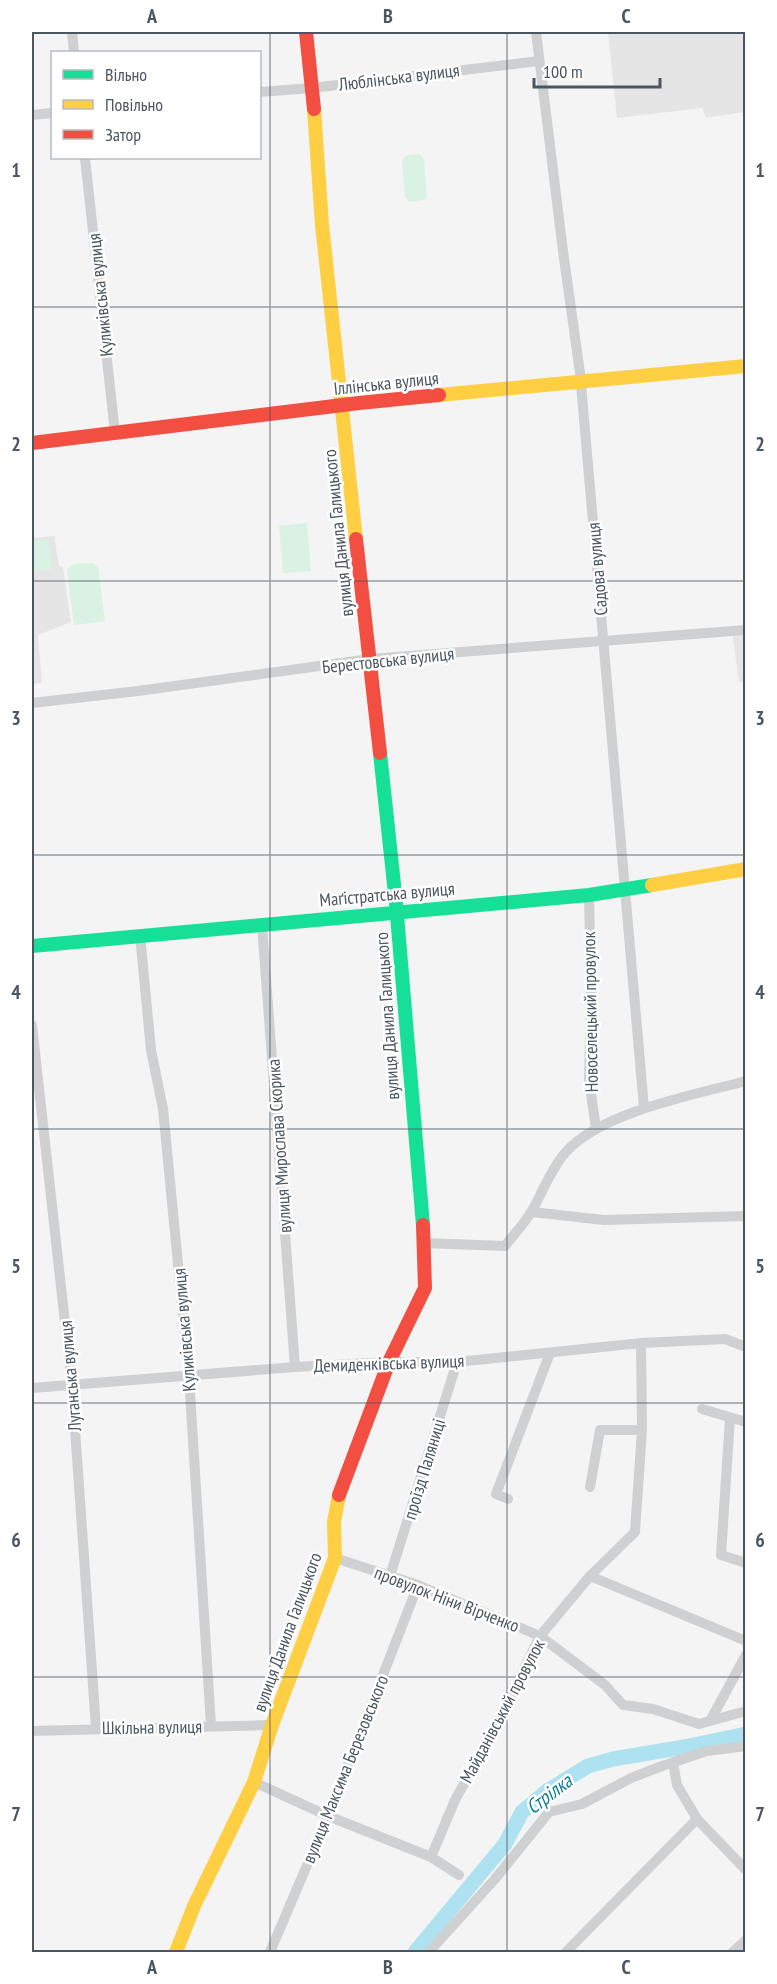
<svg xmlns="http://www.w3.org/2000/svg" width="777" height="1984" font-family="'PT Sans Narrow',sans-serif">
<rect width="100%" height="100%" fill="#f4f4f4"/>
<g fill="#e6e5e6">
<polygon points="608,32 742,32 746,59 745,112 706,118 702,108 617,118"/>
<polygon points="54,536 59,566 63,567 71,622 38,635 42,683 32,684 32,538"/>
<polygon points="745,630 745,682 739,682 732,631"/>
</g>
<g fill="#d9f2e3">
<polygon points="420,154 424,160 427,197 424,200 409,202 405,196 402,160 405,156"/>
<polygon points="307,523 311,571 283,573 279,526"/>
<polygon points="49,540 52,569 32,571 32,541"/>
<path d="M93 563 98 568 105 621 74 625 67 572C70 561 83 564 93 563Z"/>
</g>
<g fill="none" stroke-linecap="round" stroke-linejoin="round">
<polyline stroke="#aee2f0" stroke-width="15" points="415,1952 505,1844 522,1812 547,1791 588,1766 613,1759 684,1747 746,1734"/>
<g stroke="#ced0d2" stroke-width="10">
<polyline points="72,32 74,52"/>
<polyline points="536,32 563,251 580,373 644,1108"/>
<polyline points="260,92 312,88 539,61"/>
<polyline points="32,115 52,113"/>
<polyline points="85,158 115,433"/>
<polyline points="32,703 138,691 370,659 746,630"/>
<polyline points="589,895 591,993 589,1081 596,1128"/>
<polyline points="262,925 295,1367"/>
<polyline points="140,935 151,1050 163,1109 189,1377 211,1726"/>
<polyline points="32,1025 72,1386 96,1728"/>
<polyline points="532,1212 604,1220 746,1216"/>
<path d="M424 1243 505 1246C514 1234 526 1222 533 1209 543 1191 551 1169 565 1153 601 1112 693 1095 746 1081"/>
<polyline points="32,1388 295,1367 389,1362 457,1362 641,1343 725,1339 746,1347"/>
<polyline points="702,1409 746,1422"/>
<polyline points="730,1418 721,1555 746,1563"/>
<polyline points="590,1487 600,1430 642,1430"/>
<polyline points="508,1499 496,1494 550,1353"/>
<polyline points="335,1558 418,1585 540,1636 605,1685 623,1705 653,1709 699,1724 746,1711"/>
<polyline points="390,1576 457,1362"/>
<polyline points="590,1576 746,1641"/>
<polyline points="710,1721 746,1655"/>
<polyline points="32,1731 272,1725"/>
<polyline points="673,1763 677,1785 697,1819 746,1870"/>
<polyline points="254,1782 328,1816 431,1857 459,1875"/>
<polyline points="431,1857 455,1800 491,1735 540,1636 590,1576 635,1532 642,1430 641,1343"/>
<polyline points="270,1952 328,1816 418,1585"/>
<polyline points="429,1952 495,1879 549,1812 582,1804 631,1778 662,1766 707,1751 746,1746"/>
<polyline points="566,1952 697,1819"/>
<polyline points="733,1952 746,1940"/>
</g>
<g stroke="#16e098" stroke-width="14">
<polyline points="380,753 396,903 423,1225"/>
<polyline points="32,946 589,895 652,885"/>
</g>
<g stroke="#ffcf43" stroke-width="14">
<polyline points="314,109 322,225 356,539"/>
<polyline points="439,395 746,366"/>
<polyline points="652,885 746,869"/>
<polyline points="176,1952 194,1906 254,1782 272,1725 335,1558 334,1522 339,1495"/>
</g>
<g stroke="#f24e42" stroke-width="14">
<polyline points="306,32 314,109"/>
<polyline points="32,443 359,403 439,395"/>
<polyline points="356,539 380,753"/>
<polyline points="339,1495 389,1362 425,1288 423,1225"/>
</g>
</g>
<path fill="none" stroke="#4a5661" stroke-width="1.5" stroke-opacity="0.55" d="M270 32V1952M507 32V1952M32 307H746M32 581H746M32 855H746M32 1129H746M32 1403H746M32 1677H746"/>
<g text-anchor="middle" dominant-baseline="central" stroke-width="5" stroke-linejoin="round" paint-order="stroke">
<g font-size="18" fill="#4a5661" stroke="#fff">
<text transform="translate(399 77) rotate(-7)">Люблінська вулиця</text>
<text transform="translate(100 295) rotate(-96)">Куликівська вулиця</text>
<text transform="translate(386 383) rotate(-6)">Іллінська вулиця</text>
<text transform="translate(338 533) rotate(-96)">вулиця Данила Галицького</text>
<text transform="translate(597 569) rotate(-95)">Садова вулиця</text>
<text transform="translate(388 660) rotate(-6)">Берестовська вулиця</text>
<text transform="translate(387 894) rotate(-5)">Маґістратська вулиця</text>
<text transform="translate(590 1012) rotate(-91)">Новоселецький провулок</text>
<text transform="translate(387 1016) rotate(-94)">вулиця Данила Галицького</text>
<text transform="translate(279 1146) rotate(-94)">вулиця Мирослава Скорика</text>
<text transform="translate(184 1330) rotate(-95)">Куликівська вулиця</text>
<text transform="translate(389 1363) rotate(-2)">Демиденківська вулиця</text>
<text transform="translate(70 1376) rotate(-95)">Луганська вулиця</text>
<text transform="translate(424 1469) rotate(-73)">проїзд Паляниці</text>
<text transform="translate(447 1599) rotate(21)">провулок Ніни Вірченко</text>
<text transform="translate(287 1632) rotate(-70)">вулиця Данила Галицького</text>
<text transform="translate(502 1711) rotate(-62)">Майданівський провулок</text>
<text transform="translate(152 1727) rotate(-1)">Шкільна вулиця</text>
<text transform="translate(345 1769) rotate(-68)">вулиця Максима Березовського</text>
</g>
<g font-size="20" font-style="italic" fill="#0c7c9b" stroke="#fff">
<text transform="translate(549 1794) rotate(-37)">Стрілка</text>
</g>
</g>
<rect width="777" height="1984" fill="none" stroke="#ffffff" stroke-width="66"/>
<rect x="51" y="51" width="210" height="108" fill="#ffffff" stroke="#b7bbc0" stroke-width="1.5"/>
<rect x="63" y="70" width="30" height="9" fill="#16e098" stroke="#b7bbc0" stroke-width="1.5"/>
<text x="105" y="81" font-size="18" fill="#4a5661">Вільно</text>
<rect x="63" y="100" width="30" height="9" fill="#ffcf43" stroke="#b7bbc0" stroke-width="1.5"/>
<text x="105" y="111" font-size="18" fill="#4a5661">Повільно</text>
<rect x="63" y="130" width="30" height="9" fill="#f24e42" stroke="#b7bbc0" stroke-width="1.5"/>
<text x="105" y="141" font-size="18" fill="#4a5661">Затор</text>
<path d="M534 78v9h126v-9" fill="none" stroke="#4a5661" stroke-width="3"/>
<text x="543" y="78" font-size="18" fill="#4a5661" stroke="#ffffff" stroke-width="4.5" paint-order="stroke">100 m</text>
<rect x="33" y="33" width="711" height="1918" fill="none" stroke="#4a5661" stroke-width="2"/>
<g font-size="20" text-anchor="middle" font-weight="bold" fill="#4a5661">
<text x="152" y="23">A</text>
<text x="388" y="23">B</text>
<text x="626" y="23">C</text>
<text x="16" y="177">1</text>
<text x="760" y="177">1</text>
<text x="16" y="451">2</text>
<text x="760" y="451">2</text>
<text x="16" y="725">3</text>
<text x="760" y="725">3</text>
<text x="16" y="999">4</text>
<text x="760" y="999">4</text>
<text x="16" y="1273">5</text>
<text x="760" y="1273">5</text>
<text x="16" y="1547">6</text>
<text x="760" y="1547">6</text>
<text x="16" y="1821">7</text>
<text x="760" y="1821">7</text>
<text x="152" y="1974">A</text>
<text x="388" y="1974">B</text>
<text x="626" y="1974">C</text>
</g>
</svg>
